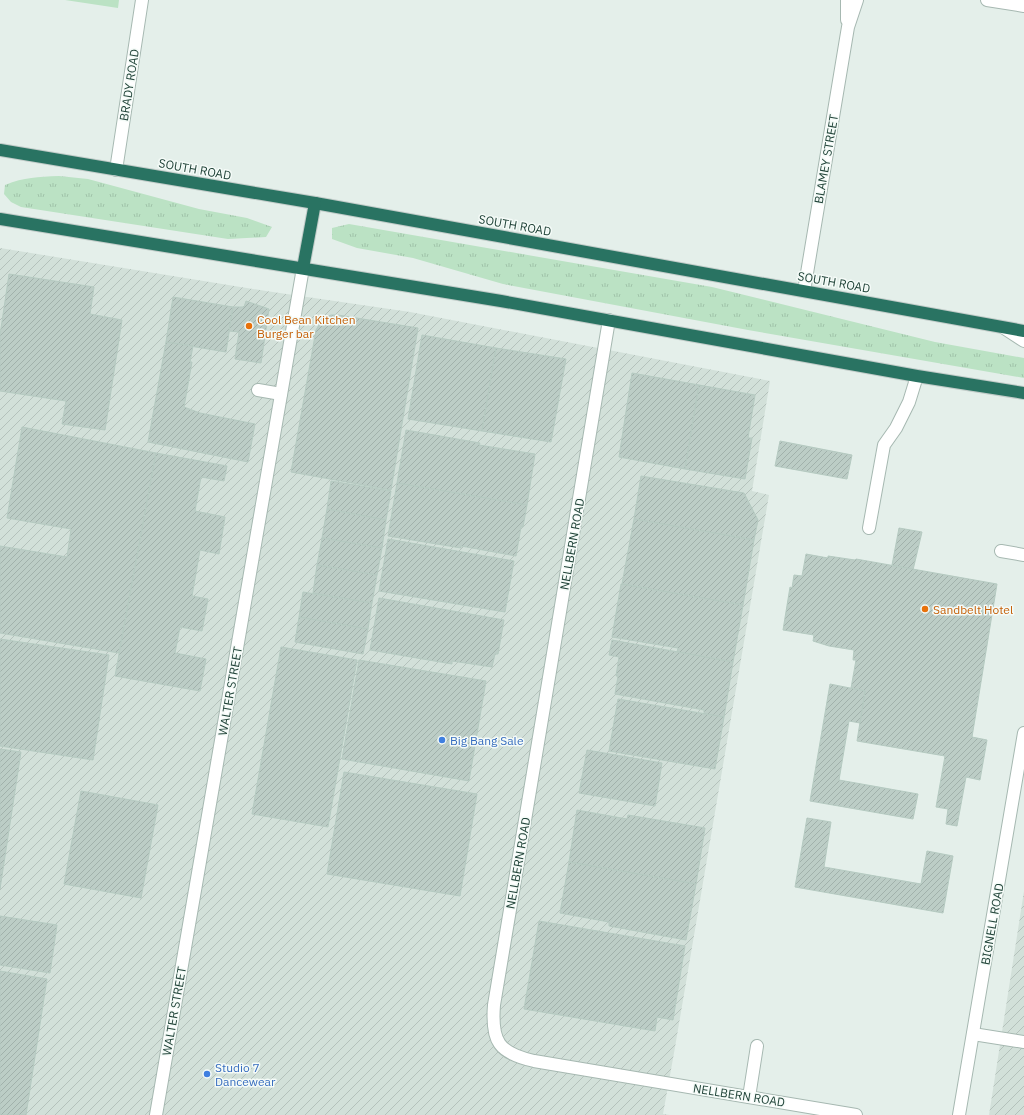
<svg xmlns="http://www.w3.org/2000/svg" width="1024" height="1115" font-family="'IBM Plex Sans',sans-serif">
<defs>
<pattern id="industrial-furrows" width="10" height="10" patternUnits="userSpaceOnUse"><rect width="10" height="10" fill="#d2e0d9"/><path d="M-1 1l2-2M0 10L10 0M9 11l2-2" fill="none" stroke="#b4c1bb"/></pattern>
<pattern id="grass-tufts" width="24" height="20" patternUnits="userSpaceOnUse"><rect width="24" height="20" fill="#bbe2c4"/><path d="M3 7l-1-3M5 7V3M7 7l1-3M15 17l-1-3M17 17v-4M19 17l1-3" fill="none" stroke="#a0c3a9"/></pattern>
<pattern id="building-hatch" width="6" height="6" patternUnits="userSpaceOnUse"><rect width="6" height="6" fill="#bccdc6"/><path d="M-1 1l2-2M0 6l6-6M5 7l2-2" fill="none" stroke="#a1b1ab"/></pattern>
</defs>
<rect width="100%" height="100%" fill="#e4efea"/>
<g fill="url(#industrial-furrows)">
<polygon points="0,248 266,291 410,312 770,381 752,491 769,495 674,1053 663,1114 670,1115 0,1115"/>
<polygon points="1024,891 1024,1115 989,1115"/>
</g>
<g fill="url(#grass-tufts)">
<path d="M59 176 88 179 199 209 247 218 272 227 266 237 228 239 21 207 11 202 4 194 5 185C25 177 37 177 59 176Z"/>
<polygon points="349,224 712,287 935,342 1024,358 1024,378 748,330 503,284 413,258 357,248 332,239 332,228"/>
</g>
<polygon fill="#bbe2c4" points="65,0 119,0 118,8"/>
<g fill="url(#building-hatch)" stroke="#b5cac1">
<polygon points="9,274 94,287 90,314 122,320 105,430 62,424 66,401 0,391 0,335"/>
<polygon points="173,297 233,307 226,352 166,342"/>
<polygon points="246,301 269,309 261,363 235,359 239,332 229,331 233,307 244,307"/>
<polygon points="331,315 338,315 418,328 391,490 291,472 316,330 322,320 326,317"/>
<polygon points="422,335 496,348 482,431 408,419"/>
<polygon points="166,342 193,346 190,362 192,362 184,407 200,413 255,424 248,462 148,442"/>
<polygon points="496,348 566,359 551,442 482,431"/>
<polygon points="632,373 699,385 685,469 619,457"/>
<polygon points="699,385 755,395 748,438 752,438 745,479 685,469"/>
<polygon points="22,427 156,453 119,653 0,633 0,546 67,557 71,529 7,518"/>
<polygon points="406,430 480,443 479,445 535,454 527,505 397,483"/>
<polygon points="780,441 852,455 847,479 775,466"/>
<polygon points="156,453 227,466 224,481 201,477 195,511 225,517 219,554 200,550 192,596 208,599 202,631 180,627 175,653 206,659 200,691 115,676"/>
<polygon points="641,476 744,493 758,520 754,540 634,519"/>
<polygon points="331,481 391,491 386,520 327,509"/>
<polygon points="397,483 527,505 523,527 521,527 516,556 461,546 461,548 388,536"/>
<polygon points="327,509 386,520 382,548 322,538"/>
<polygon points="634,519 754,540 743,605 622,584"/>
<polygon points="899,528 922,532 913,570 892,565"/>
<polygon points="322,538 382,548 377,575 317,565"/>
<polygon points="388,539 514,561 505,612 379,591"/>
<polygon points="806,554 828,558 828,556 855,560 856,559 997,584 972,737 987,740 980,780 966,777 957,826 946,824 948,809 936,807 945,756 857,741 865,691 851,688 856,660 853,660 854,650 829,646 813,641 814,635 783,630 790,587 792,588 794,575 802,576"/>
<polygon points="317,565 377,575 372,603 313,593"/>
<polygon points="621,584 743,605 733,662 677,652 678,648 612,637"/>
<polygon points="303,592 372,603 368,629 299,617"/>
<polygon points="379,598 504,620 498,654 495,654 492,667 452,661 452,664 370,650"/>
<polygon points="299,617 368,629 363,654 295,642"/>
<polygon points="0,639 109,655 93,760 0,746"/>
<polygon points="612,640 733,662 724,717 704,714 704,710 615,694 618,676 616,676 619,657 609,655"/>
<polygon points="281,647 357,660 328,827 252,814"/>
<polygon points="359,660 486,681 469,781 342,759"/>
<polygon points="830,684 865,691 860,723 849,721 839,780 918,794 913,819 810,801"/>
<polygon points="618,699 724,717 715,769 609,751"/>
<polygon points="0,749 21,752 0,889"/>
<polygon points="587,750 662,763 655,806 579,793"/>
<polygon points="344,772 477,794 460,896 327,874"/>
<polygon points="81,791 158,805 141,898 64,884"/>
<polygon points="577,810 627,819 628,815 705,828 696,884 569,862"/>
<polygon points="807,818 831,822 824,867 921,884 927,851 953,856 943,913 795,887"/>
<polygon points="569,862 696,884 686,940 609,926 609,922 560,913"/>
<polygon points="0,916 57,925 50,973 0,965"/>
<polygon points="539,921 685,946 673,1020 657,1017 655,1031 524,1009"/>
<polygon points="0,971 47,979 26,1115 0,1115"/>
</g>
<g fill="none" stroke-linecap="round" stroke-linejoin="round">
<defs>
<g id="minor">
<polyline points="847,0 847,20"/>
<polyline points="987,0 1024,6"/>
<polyline points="116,170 142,0"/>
<polyline points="804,291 848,27 857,0"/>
<path d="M609 320 494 1005C491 1042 499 1053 534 1061L856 1115"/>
<polyline points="1004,328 1024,341"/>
<polyline points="258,390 281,394"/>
<polyline points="869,528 884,445 896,428 909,402 917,376"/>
<polyline points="1001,551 1024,555"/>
<polyline points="973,1034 1024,1042"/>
<polyline points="749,1097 757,1046"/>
<polyline points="156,1115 303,268"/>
<polyline points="959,1115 1024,733"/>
</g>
<g id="highway">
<polyline points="0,150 315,203 1024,331"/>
<polyline points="0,219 501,301 917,376 1024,393"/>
<polyline points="303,268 315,203"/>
</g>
</defs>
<use href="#minor" stroke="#a6b8b1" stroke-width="14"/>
<use href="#highway" stroke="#c1cbc8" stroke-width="14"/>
<use href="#minor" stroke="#fff" stroke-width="12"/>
<use href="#highway" stroke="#297362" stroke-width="12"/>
</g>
<g fill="#e8710a" stroke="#f5fbf8" stroke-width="1.5">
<circle cx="249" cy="326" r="4"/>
<circle cx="925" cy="609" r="4"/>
</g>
<g fill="#3f7fe0" stroke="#f5fbf8" stroke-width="1.5">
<circle cx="442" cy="740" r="4"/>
<circle cx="207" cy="1074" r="4"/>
</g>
<g text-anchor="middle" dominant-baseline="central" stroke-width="3" stroke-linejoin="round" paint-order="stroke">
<g font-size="12" fill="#214439" stroke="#f5fbf8">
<text transform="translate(129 85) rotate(-81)">BRADY ROAD</text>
<text transform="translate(826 159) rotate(-80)">BLAMEY STREET</text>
<text transform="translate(195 169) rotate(10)">SOUTH ROAD</text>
<text transform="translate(515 225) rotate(10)">SOUTH ROAD</text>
<text transform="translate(834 282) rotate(10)">SOUTH ROAD</text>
<text transform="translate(572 544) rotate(-80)">NELLBERN ROAD</text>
<text transform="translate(230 691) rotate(-80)">WALTER STREET</text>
<text transform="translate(518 863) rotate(-80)">NELLBERN ROAD</text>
<text transform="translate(992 924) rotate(-80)">BIGNELL ROAD</text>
<text transform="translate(174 1011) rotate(-80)">WALTER STREET</text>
<text transform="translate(739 1095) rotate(9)">NELLBERN ROAD</text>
</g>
<g font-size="12" fill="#c56008" stroke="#f5fbf8" text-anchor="start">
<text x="257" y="319">Cool Bean Kitchen<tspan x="257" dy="14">Burger bar</tspan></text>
<text x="933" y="609">Sandbelt Hotel</text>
</g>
<g font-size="12" fill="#366cbe" stroke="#f5fbf8" text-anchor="start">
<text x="450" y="740">Big Bang Sale</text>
<text x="215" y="1067">Studio 7<tspan x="215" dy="14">Dancewear</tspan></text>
</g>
</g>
</svg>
